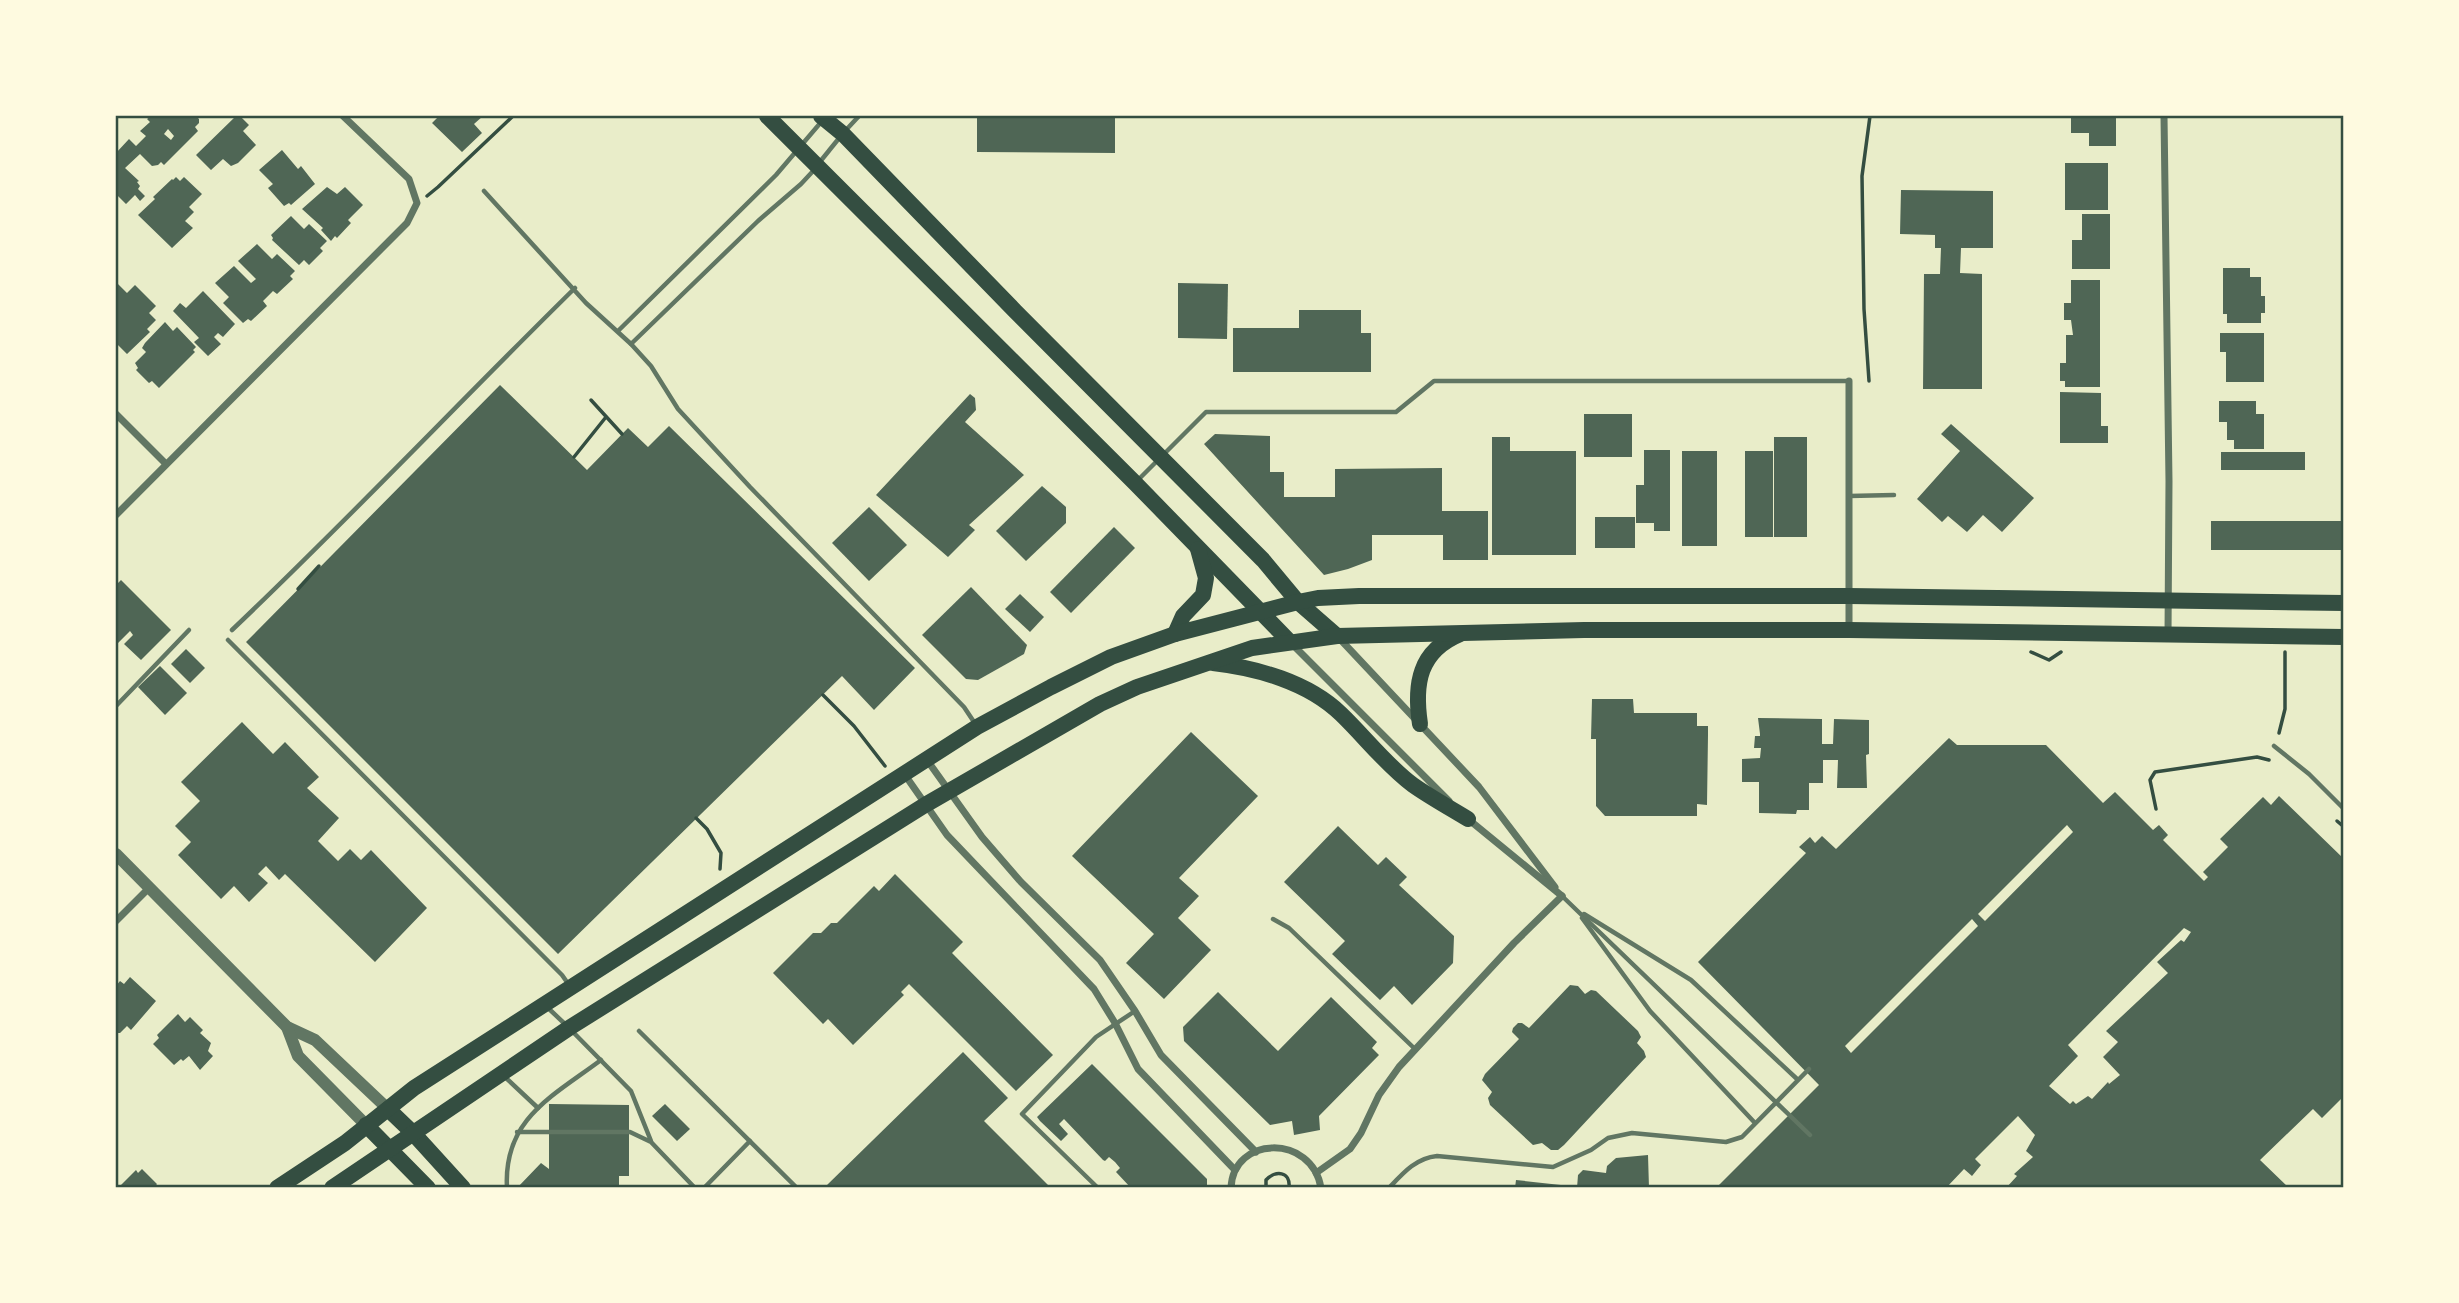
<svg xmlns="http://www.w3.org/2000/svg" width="2459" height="1303" font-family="Georgia,serif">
<rect width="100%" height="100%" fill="#e9edc9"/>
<g fill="#4f6655" fill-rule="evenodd">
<path d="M151 116H196L199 119V123L195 127 198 131 164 165 161 162 158 165 152 166 140 154 125 168 139 181 137 182 140 186 138 189 145 196 140 201 135 195 126 204 116 194V153L129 139 136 146 146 136 140 131 150 122 147 119ZM168 129 174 136 171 140 164 134Z"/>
<polygon points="236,116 240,116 249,125 243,131 256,145 238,163 231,166 223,159 211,170 196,155"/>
<polygon points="439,116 483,116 474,124 482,133 462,152 432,123"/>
<polygon points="977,116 1115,116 1115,153 977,152"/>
<polygon points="2071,116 2116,116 2116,146 2089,146 2089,133 2071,133"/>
<polygon points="282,150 298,169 301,166 315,184 291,205 289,203 284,206 268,188 273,184 259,170"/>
<rect x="2065" y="163" width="43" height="47"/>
<polygon points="176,177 180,181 184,177 202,194 189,207 194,212 185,221 193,228 172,248 138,215 155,199 153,197 172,179 173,180"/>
<polygon points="327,187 337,194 345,187 363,205 348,220 351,223 337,238 335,236 331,241 321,230 323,228 302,209"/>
<polygon points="1901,190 1993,191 1993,248 1961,248 1960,273 1982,274 1982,389 1923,389 1924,274 1940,274 1941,248 1935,248 1935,235 1900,234"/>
<polygon points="2082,214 2110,214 2110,269 2072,269 2072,240 2082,240"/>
<polygon points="291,216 304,229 309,224 327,241 320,248 323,251 309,265 304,260 299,265 272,240 273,238 271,235"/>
<polygon points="257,244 272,259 277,254 295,271 290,276 293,279 277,294 273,291 263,301 267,306 251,321 248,319 243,323 223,303 229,297 215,283 234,266 251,283 256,279 238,261"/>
<polygon points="2223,268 2250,268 2250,277 2261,277 2261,296 2265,296 2265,313 2261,313 2261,323 2227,323 2227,314 2223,314"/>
<polygon points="2071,280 2100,280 2100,387 2065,387 2065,381 2060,381 2060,363 2066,363 2066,335 2073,335 2071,320 2064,320 2064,303 2071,303"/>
<polygon points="116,282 127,293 135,285 156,306 149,313 156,320 147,329 150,332 127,354 116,343"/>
<polygon points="1178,283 1228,284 1227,339 1178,338"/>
<polygon points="203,291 235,324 223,337 218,333 214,337 221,344 208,356 194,342 199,338 173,311 180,303 186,308"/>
<polygon points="1299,310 1361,310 1361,333 1371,333 1371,372 1233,372 1233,328 1299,328"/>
<polygon points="165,322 173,331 177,327 196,347 193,350 195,352 159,388 152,381 149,383 136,370 138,368 135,363 146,352 142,348 145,343"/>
<polygon points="2220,333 2264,333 2264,382 2226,382 2226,352 2220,352"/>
<polygon points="500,385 587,470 628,428 648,447 669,426 915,668 874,710 842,676 558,954 246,642"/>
<polygon points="2060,392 2101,393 2101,426 2108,426 2108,443 2060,443"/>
<polygon points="970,394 975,398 976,410 965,422 1024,475 969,525 975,530 948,557 876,495"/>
<polygon points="2219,401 2256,401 2256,414 2264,414 2264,449 2234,449 2234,440 2227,440 2227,422 2219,422"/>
<rect x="1584" y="414" width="48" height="43"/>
<polygon points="1951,424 2034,498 2002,532 1983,515 1967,532 1948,516 1942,522 1917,499 1960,451 1941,434"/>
<polygon points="1215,434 1270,436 1270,472 1284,472 1284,497 1335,497 1335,469 1442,468 1442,511 1488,511 1488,560 1443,560 1443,535 1372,535 1372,560 1348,569 1324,575 1204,444"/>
<polygon points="1492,437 1510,437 1510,451 1576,451 1576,555 1492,555"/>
<rect x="1774" y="437" width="33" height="100"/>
<polygon points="1644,450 1670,450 1670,531 1654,531 1654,523 1636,523 1636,485 1644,485"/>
<rect x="1682" y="451" width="35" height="95"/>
<rect x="1745" y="451" width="28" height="86"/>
<rect x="2221" y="452" width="84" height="18"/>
<polygon points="1042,486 1066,507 1066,523 1026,561 996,531"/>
<polygon points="869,507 907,545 869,581 832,543"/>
<rect x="1595" y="517" width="40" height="31"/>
<rect x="2211" y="521" width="133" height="29"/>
<polygon points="1114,527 1135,548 1071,613 1050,592"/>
<polygon points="121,580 171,630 141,660 124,644 133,635 130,631 116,645 116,585"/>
<polygon points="971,587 1027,645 1024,654 978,680 966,679 922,635"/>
<polygon points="1020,594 1044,617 1030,632 1005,609"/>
<polygon points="186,649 205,668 190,683 171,664"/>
<polygon points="160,666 187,693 165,715 138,687"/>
<polygon points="1592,699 1633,699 1634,713 1697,713 1697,726 1708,726 1708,735 1707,805 1697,804 1697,816 1605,816 1596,806 1596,739 1591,739"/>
<polygon points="1758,718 1822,719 1822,744 1833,744 1834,719 1869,720 1869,754 1866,755 1867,788 1837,788 1838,760 1823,760 1823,783 1809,783 1809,810 1797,810 1796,814 1759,813 1759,782 1742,782 1742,759 1760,758 1761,748 1754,748 1755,736 1760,736 1760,734"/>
<polygon points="242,722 273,754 285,742 319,777 307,788 339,818 318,841 338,861 350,849 361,860 371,850 427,908 375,962 285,874 279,880 266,866 258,874 268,883 249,902 234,886 221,899 178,855 191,842 175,826 200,801 181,782"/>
<polygon points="1191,732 1258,796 1179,878 1199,896 1178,918 1211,950 1164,999 1126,963 1154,934 1072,856"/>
<path d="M1949 738 1957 745H2046L2103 803 2115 792 2153 830 2159 825 2168 835 2163 840 2204 881 2208 877 2203 872 2228 847 2220 839 2263 797 2271 805 2279 796 2344 859V1096L2322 1118 2313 1109 2260 1160 2289 1188H2006L2017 1176 2014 1174 2033 1157 2026 1151 2035 1135 2018 1116 1975 1159 1981 1165 1972 1176 1964 1169 1946 1188H1716L1819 1085 1698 962 1806 853 1799 847 1810 837 1815 843 1822 836 1836 849ZM2067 825 2073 832 1985 921 1978 914ZM1972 919 1978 926 1851 1053 1845 1046ZM2184 928 2191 932 2184 942 2181 940 2157 962 2168 973 2106 1031 2118 1042 2103 1057 2120 1075 2109 1084 2108 1082 2092 1099 2088 1096 2076 1104 2073 1101 2070 1104 2049 1086 2078 1056 2068 1045Z"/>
<polygon points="1338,826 1378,865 1386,857 1407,877 1399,885 1454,936 1453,963 1412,1005 1394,986 1380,1000 1332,954 1345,941 1284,882"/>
<polygon points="895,874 963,942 952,953 1053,1055 1016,1091 909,984 901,992 904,995 853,1045 828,1019 823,1024 773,973 813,933 821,933 831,923 837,923 874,886 879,891"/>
<polygon points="130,977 156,1001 131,1030 127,1026 120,1033 116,1033 116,986 120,981 124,984"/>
<polygon points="1570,985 1578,986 1585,994 1591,990 1596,991 1638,1031 1641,1037 1637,1043 1644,1051 1646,1057 1564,1145 1558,1150 1551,1150 1542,1143 1533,1145 1490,1105 1488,1098 1492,1092 1482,1080 1485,1074 1519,1039 1512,1032 1513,1028 1518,1023 1522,1023 1529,1028"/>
<polygon points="1218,992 1278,1051 1331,997 1377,1042 1372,1048 1379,1055 1319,1116 1320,1130 1294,1135 1292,1121 1270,1125 1184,1041 1183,1027"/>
<polygon points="178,1014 185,1022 190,1017 203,1030 200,1033 211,1043 208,1051 213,1056 200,1070 189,1056 183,1061 181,1059 174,1065 153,1044 159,1038 157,1035"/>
<polygon points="963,1052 1008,1098 984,1121 1051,1188 829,1188 827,1185"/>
<polygon points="1092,1064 1207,1179 1207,1188 1131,1188 1116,1172 1120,1168 1115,1162 1109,1157 1105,1161 1103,1160 1064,1119 1059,1124 1068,1134 1061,1141 1040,1121 1037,1117"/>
<polygon points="549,1104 629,1105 629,1176 619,1176 619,1188 517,1188 541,1163 549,1169"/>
<polygon points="665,1104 690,1129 677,1141 652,1116"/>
<polygon points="1648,1155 1649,1188 1577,1188 1578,1175 1583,1170 1606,1173 1607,1166 1616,1158"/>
<polygon points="142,1169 157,1184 154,1188 118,1188 136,1170 138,1173"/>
<polygon points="1516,1180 1570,1186 1570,1188 1515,1188"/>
</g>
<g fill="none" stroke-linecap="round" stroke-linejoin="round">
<g stroke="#344e41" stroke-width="3.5">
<polyline points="427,196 438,187 513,116"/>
<polyline points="1869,381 1864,309 1862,176 1870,116"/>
<polyline points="591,400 622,434"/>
<polyline points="574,457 606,417"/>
<polyline points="298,589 319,566"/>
<polyline points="2031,652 2049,660 2061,652"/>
<polyline points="823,695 854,726 885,766"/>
<polyline points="2279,733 2285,709 2285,652"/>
<polyline points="2156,809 2150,780 2155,772 2257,757 2269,760"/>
<polyline points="696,818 707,829 721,853 720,869"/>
<polyline points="2337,821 2344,827"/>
<path d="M1266 1188V1180C1275 1170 1291 1171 1289 1188"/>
</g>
<g stroke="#617663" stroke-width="4.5">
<polyline points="846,130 859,116"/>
<polyline points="819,163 840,137"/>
<polyline points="484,191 586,303 631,344 651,366 678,409 750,487 964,707 976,725"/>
<polyline points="618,331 776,175 822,121"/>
<polyline points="631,344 758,221 801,184 814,170"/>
<polyline points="1138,480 1206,412 1396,412 1434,381 1849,381"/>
<polyline points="1849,496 1894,495"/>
<path d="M232 630C349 519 460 401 575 288"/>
<polyline points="228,640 562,975 569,985"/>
<polyline points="116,706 189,630"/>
<polyline points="2274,746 2309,774 2344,809"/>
<polyline points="1562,896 1810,1135"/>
<polyline points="1584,914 1691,980 1797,1079"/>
<polyline points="1582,918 1650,1011 1755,1123"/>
<polyline points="1273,919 1289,928 1415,1049"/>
<polyline points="547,1007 566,1025"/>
<polyline points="572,1031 631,1091 651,1141"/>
<polyline points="639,1031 797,1188"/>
<polyline points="505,1077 538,1108"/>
<polyline points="517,1132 630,1132 651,1142 695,1188"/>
<path d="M507 1188C503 1119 553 1096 601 1060"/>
<polyline points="704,1188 750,1141"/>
<polyline points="1098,1188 1022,1114 1096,1037 1135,1011"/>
<path d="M1389 1188C1403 1173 1416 1158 1437 1156L1553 1167 1591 1150 1608 1138 1632 1133 1726 1142 1742 1137 1809 1069"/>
</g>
<g stroke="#617663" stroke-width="7">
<polyline points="2164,116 2169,481 2168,635"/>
<polyline points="1849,381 1849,629"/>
<polyline points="116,414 165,463"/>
<polyline points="116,515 407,223 417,203 409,179 343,116"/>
<polyline points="1339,638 1479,787 1555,887"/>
<polyline points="1292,644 1449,801"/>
<polyline points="927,760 982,837 1021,882 1100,960 1135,1011 1161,1055 1256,1152"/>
<polyline points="905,775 947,835 1094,989 1115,1023 1138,1069 1235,1170"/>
<polyline points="1468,819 1562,896"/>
<polyline points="116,921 148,889"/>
<polyline points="1316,1173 1350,1149 1361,1133 1379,1095 1399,1067 1514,943 1562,896"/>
<path d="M1231 1188C1233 1135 1312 1134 1321 1188"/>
</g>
<g stroke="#617663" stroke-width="12">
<polyline points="116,854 287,1027 315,1040 388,1109"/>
<polyline points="287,1027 298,1056 366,1125"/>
</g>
<g stroke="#344e41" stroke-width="16">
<polyline points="767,116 1135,483 1289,641"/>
<polyline points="821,116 843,134 1015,311 1263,560 1298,602 1337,636"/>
<polyline points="1175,634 1183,616 1203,595 1206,578 1198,549"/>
<path d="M1213 663C1257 668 1308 682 1341 714 1364 736 1387 766 1413 785 1430 797 1450 808 1468 819"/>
<path d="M1420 724C1414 684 1419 651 1460 634"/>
<polyline points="388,1109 413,1133 463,1188"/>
<polyline points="366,1125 428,1188"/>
<polyline points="277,1188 345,1143 414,1088 977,727 1051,687 1111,657 1175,634 1298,602 1318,598 1359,596 1849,596 2344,603"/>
<polyline points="332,1188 569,1028 925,805 1100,704 1137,687 1252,648 1337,636 1584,630 1849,630 2344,637"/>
</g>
</g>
<rect width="2459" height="1303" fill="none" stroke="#fefae0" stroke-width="234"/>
<rect x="117" y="117" width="2225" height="1069" fill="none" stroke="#344e41" stroke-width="2.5"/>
</svg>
